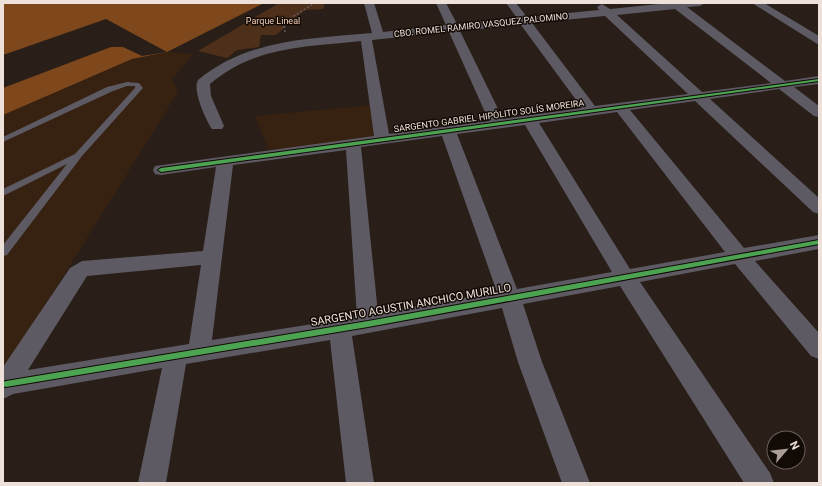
<svg xmlns="http://www.w3.org/2000/svg" width="822" height="486" font-family="Roboto,sans-serif">
<rect width="100%" height="100%" fill="#291f18"/>
<g fill="#372111">
<polygon points="167,52 193,54 172,79 178,92 3,373 3,115 132,59"/>
<polygon points="373,105 380,137 270,153 255,116"/>
</g>
<polygon fill="#4e2f1a" points="279,3 325,3 323,9 305,10 276,35 261,35 259,47 237,50 227,58 198,51"/>
<polygon fill="#7f481c" points="3,3 264,3 167,52 132,59 3,115"/>
<polygon fill="#291f18" points="106,19 167,52 142,56 123,47 111,47 3,88 3,55"/>
<g fill="none" stroke-linecap="round" stroke-linejoin="round">
<polyline stroke="#625d61" stroke-width="1.5" stroke-dasharray="2 2" stroke-linecap="butt" points="285,32 284,26 289,19 315,3"/>
<polygon fill="#5d5a63" fill-rule="evenodd" points="127,82 139,83 143,88 82,156 7,255 3,256 3,245 67,164 3,196 3,189 75,154 135,88 135,86 127,86 113,91 3,142 3,137 107,87"/>
<g fill="#5d5a63" fill-rule="evenodd">
<path d="M364 3H374L383 32 446 25 436 3H446L457 24 517 18 506 3H516L527 17 599 10 597 7 602 4 610 9 669 3H705L700 6 687 7 785 81 819 76V84L794 87 819 106V117L814 116 779 89 710 99 819 198V214L813 212 695 101 630 110 744 248 819 235V249L755 261 819 333V359L811 356 735 264 640 282 770 473 774 483H744L620 286 523 304 542 362 590 483H562L518 362 502 308 352 336 374 483H346L330 340 186 364 166 483H138L162 368 13 394 3 399V367L70 268 82 261 203 251 216 167 161 175 155 174 153 170 155 166 374 136 361 41C306 47 254 46 210 84L211 96 224 126 222 129H212C206 120 192 90 198 80 250 38 310 39 372 33ZM675 9 771 83 702 92 617 15ZM605 16 688 94 595 106 532 23ZM521 25 582 108 503 119 460 31ZM449 32 489 121 389 134 372 40ZM617 112 725 252 630 269 539 123ZM525 125 612 272 517 289 457 134ZM442 136 497 292 378 313 361 147ZM346 150 357 317 212 340 233 165ZM201 265 189 344 28 370 87 276Z"/>
<polygon points="752,3 764,3 819,36 819,45"/>
</g>
<defs>
<g id="cycleway">
<polygon points="819,79 819,81 161,172 158,170 161,168"/>
<polygon points="819,240 819,244 368,327 6,387 3,386 3,382 6,381 368,321"/>
</g>
</defs>
<use href="#cycleway" stroke="#120a05" stroke-width="2"/>
<use href="#cycleway" fill="#4ca352" fill-rule="evenodd"/>
</g>
<g text-anchor="middle" dominant-baseline="central" stroke-width="3" stroke-linejoin="round" paint-order="stroke">
<g font-size="9" fill="#f6d2ba" stroke="#120a05">
<text x="273" y="21">Parque Lineal</text>
</g>
<g font-size="9" fill="#eee1d9" stroke="#120a05">
<text transform="translate(481 25) rotate(-6)">CBO. ROMEL RAMIRO VASQUEZ PALOMINO</text>
<text transform="translate(489 116) rotate(-8)">SARGENTO GABRIEL HIPÓLITO SOLÍS MOREIRA</text>
</g>
<g font-size="11" fill="#eee1d9" stroke="#120a05">
<text transform="translate(411 305) rotate(-10)">SARGENTO AGUSTIN ANCHICO MURILLO</text>
</g>
</g>
<rect width="822" height="486" fill="none" stroke="#eee1d9" stroke-width="8"/>
<g transform="translate(786 450) rotate(62)"><circle r="19" fill="#120a05" stroke="#6a605a"/>
<path d="M0-3L7 15L0 10L-7 15Z" fill="#a99d95"/>
<text y="-6" font-size="11" font-weight="bold" text-anchor="middle" fill="#eee1d9">N</text>
</g>
</svg>
